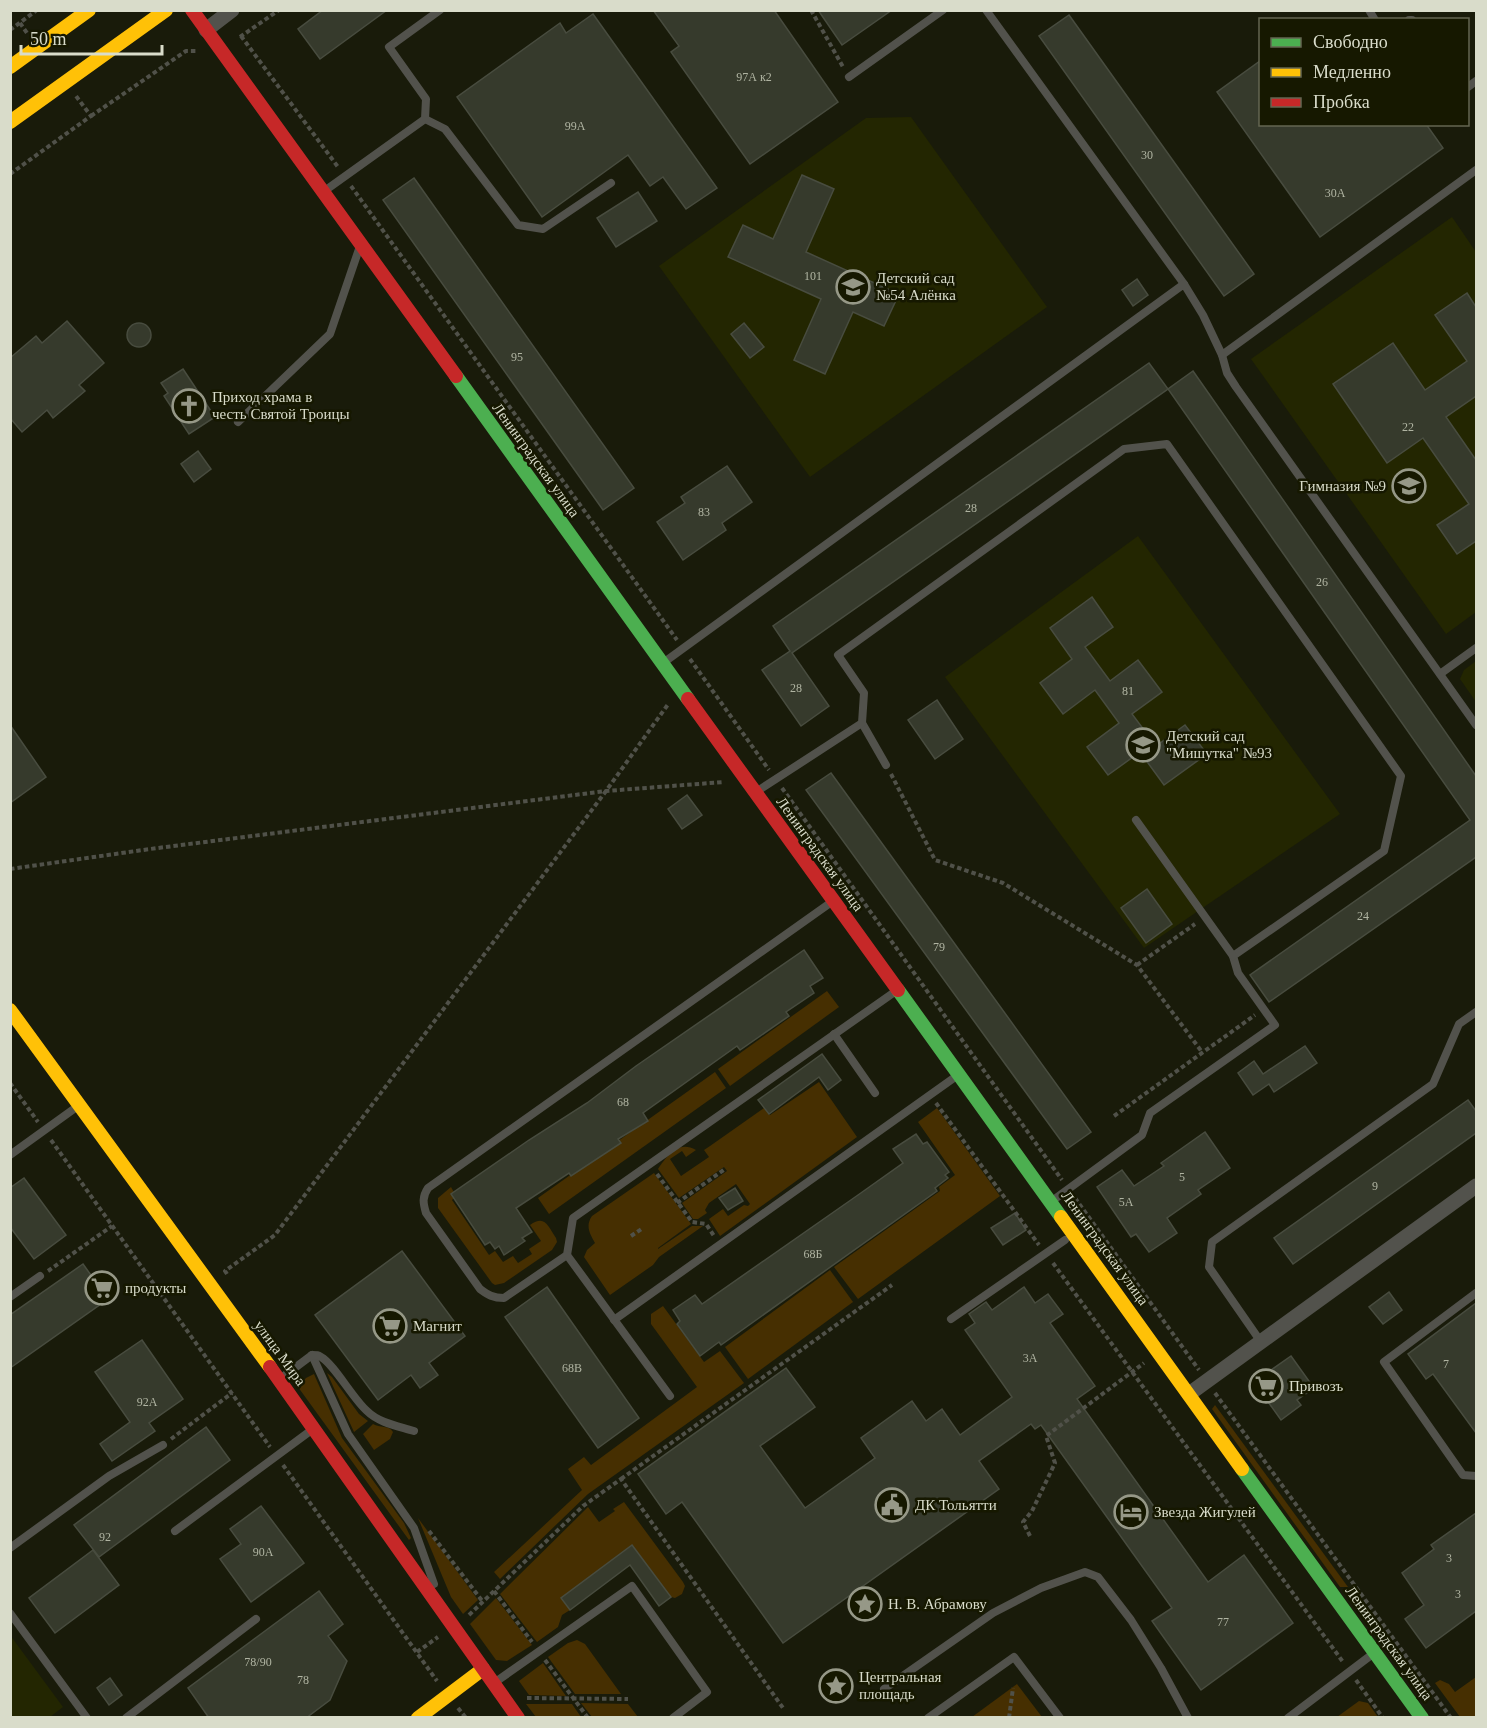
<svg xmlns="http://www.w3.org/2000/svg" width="1487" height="1728" font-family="Georgia,serif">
<rect width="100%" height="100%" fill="#191b0a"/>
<g fill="#232601">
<polygon points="911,117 1047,307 810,477 659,266 866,118"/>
<polygon points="1452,217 1476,252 1476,612 1446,634 1251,359"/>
<polygon points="1138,536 1340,814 1144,948 945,677"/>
<polygon points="1476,661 1476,702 1460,679 1464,670"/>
<polygon points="10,1635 63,1707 50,1717 11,1717"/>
</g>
<g fill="#462f01">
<polygon points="827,991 839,1007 730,1086 718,1069"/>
<polygon points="715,1072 726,1088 549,1214 538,1198"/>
<path d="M819 1082 857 1137 720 1236 709 1219 723 1209 728 1216 744 1205 748 1206 750 1204 736 1184 709 1203 705 1210 707 1213 698 1219H693L682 1203 727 1171 724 1167 679 1198 658 1169C667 1156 678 1140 696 1150L686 1157 682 1151 670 1159 681 1176 709 1157 704 1150 710 1146 764 1108 770 1115Z"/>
<polygon points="937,1108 1000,1196 858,1299 834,1267 940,1191 939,1187 955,1175 918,1122"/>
<path d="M654 1173 691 1224 658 1248V1249L692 1226H703L659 1257 653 1265 610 1295 584 1257 587 1250 595 1243C590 1234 585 1226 592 1216Z"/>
<path d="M451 1187 456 1196 452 1200 489 1255 495 1251 503 1262 513 1256 518 1263 532 1254 529 1249 541 1241 530 1225C545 1214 548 1226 556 1238L557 1242 552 1250 504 1283 495 1285 492 1283 438 1208V1198Z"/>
<polygon points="830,1270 853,1302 748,1379 725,1347"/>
<polygon points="663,1306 704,1362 720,1351 744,1383 588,1494 500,1579 494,1572 582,1490 568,1469 584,1457 591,1465 697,1387 651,1324 651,1314"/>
<polygon points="327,1373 332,1377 359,1414 368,1421 354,1432"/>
<polygon points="314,1374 342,1438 404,1523 411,1538 409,1540 298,1387 306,1378"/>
<polygon points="1215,1405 1348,1587 1340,1587 1212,1409"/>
<path d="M373 1424C380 1428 389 1425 393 1432L390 1439 374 1450 363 1434Z"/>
<polygon points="624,1502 683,1582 685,1586 682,1594 675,1598 671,1597 632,1545 561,1598 570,1610 562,1615 558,1627 537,1642 500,1594 588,1507 599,1522 615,1511 613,1509"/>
<polygon points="418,1518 478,1600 463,1614 451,1597"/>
<polygon points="496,1598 532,1645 507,1661 496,1660 470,1624"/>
<polygon points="577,1640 585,1644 621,1694 575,1694 548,1657 568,1643"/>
<polygon points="543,1663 566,1696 529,1695 519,1681"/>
<polygon points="1476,1677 1476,1717 1460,1717 1435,1683 1440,1680 1449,1684 1455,1692"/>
<polygon points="1017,1684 1042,1717 972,1717"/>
<polygon points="1359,1701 1368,1703 1378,1717 1337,1717"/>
<polygon points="581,1703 628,1704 638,1717 592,1717"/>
<polygon points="526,1704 572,1704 581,1717 536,1717"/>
</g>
<g fill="#363a2c" stroke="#484c3f" stroke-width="1.5">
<polygon points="323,10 387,10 320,59 298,29"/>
<polygon points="653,10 774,10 838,102 750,164 671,52 679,46"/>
<polygon points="818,10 892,10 842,45"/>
<polygon points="593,14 717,188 686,209 663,177 650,186 628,155 542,217 457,97 560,23 566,33"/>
<polygon points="1069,15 1254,274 1224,296 1039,36"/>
<polygon points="1260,61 1260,124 1426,124 1443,148 1320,237 1217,92"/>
<polygon points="802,175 834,189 806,252 899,294 884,326 853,312 825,374 794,360 821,299 728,257 743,225 773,239"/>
<polygon points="414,178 634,488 603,510 383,200"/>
<polygon points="638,192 657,221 616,247 597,218"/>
<polygon points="1137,279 1148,295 1133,306 1122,290"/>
<polygon points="1467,293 1476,307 1476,396 1446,417 1476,460 1476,541 1457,554 1437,525 1469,504 1423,438 1387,463 1333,384 1393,343 1425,390 1467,361 1435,315"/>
<polygon points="67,321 104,363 79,385 85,391 53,418 47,410 22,432 10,418 10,358 36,336 42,343"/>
<polygon points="744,323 764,347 750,358 731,334"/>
<circle cx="139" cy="335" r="12"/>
<polygon points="1149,363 1168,389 792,653 829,706 801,726 762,670 790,651 773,626"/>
<polygon points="183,369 215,417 189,434 164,396 168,393 161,383"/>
<polygon points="1193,371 1476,776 1476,857 1269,1002 1250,975 1470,820 1168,389"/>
<polygon points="198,451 211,469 194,482 181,464"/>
<polygon points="727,466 752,502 722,523 726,530 683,560 657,522 685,503 681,497"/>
<polygon points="1092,597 1113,627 1085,647 1110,681 1138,660 1162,692 1132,714 1156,746 1185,725 1207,754 1164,785 1140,752 1108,775 1087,747 1119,723 1095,690 1063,714 1040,683 1072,659 1050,628"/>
<polygon points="937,700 963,739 935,759 908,720"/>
<polygon points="10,725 46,777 10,803"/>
<polygon points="831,773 1091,1132 1067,1149 806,790"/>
<polygon points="687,795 702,815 682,829 668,809"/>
<polygon points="1147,889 1172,924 1146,943 1121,908"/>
<polygon points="804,950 823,978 810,986 814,993 786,1012 789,1016 740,1050 737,1046 643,1113 648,1121 618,1139 621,1143 571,1176 569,1173 516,1208 532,1232 522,1238 525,1241 504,1255 499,1246 495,1249 490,1242 485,1245 451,1194 529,1140 587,1103 636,1066"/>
<polygon points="1305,1046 1317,1063 1274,1092 1269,1084 1253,1095 1238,1073 1254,1061 1263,1074"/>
<polygon points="822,1054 841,1080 828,1090 819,1077 769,1114 758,1100"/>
<polygon points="1468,1100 1476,1111 1476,1133 1293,1264 1274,1238"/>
<polygon points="1205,1132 1230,1168 1198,1190 1201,1194 1167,1218 1177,1233 1149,1252 1136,1234 1131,1237 1097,1187 1122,1170 1134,1186 1164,1166 1161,1163"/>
<polygon points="916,1134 923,1144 927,1142 949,1172 945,1175 948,1178 935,1188 937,1191 721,1345 719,1342 700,1356 677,1324 680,1321 673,1310 695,1295 702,1304 858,1195 903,1163 893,1149"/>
<polygon points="24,1178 66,1235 34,1259 10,1227 10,1188"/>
<polygon points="735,1188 743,1201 728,1210 719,1198"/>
<polygon points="1015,1213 1026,1230 1003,1245 991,1228"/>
<polygon points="402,1251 465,1336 429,1363 438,1375 420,1388 411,1375 378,1400 315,1315"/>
<polygon points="83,1264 108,1299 10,1368 10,1315"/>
<polygon points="547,1287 639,1418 598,1448 505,1317"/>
<polygon points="1024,1287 1035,1303 1048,1294 1063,1314 1050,1323 1095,1386 1077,1399 1208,1582 1244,1555 1293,1623 1201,1690 1152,1621 1172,1608 1041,1425 1035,1429 1031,1424 979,1461 999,1489 783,1643 682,1502 666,1514 638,1474 786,1368 815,1407 760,1446 805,1508 875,1458 861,1438 912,1401 926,1421 942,1409 960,1435 1012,1397 965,1330 975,1323 969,1314 986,1302 992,1310"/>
<polygon points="1389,1292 1402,1310 1383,1324 1369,1307"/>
<polygon points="1476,1303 1476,1433 1433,1374 1426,1379 1408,1354"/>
<polygon points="142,1340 183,1399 149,1423 155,1431 112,1461 100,1444 130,1422 95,1372"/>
<polygon points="1291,1356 1314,1388 1297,1400 1301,1405 1281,1420 1254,1382"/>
<polygon points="206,1427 230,1460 99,1557 74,1525"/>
<polygon points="261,1506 304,1563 251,1602 220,1559 241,1544 230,1529"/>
<polygon points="1476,1513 1476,1611 1426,1648 1405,1619 1424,1605 1402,1573 1434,1549 1431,1545"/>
<polygon points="632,1545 671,1597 659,1606 630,1565 570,1610 561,1598"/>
<polygon points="93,1550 119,1585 55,1633 29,1598"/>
<polygon points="319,1591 343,1624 328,1636 347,1661 330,1700 306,1718 209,1718 188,1688"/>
<polygon points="110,1678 122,1695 109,1705 97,1688"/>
</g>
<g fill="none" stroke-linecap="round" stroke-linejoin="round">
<g stroke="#505149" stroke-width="4" stroke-dasharray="4.5 3" stroke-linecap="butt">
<polyline points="811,10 843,67"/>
<polyline points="20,23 27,33"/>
<polyline points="10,30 37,10"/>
<polyline points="241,36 338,167"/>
<polyline points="240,37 279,10"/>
<polyline points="91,116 186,51 198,51"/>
<polyline points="10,174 91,116 76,96"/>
<polyline points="351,186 677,640"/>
<polyline points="690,659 769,770"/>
<polyline points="891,774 935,860 1003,883 1137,965 1202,1052"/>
<polyline points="782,788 1062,1180"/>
<polyline points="10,869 150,849 606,791 724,782"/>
<polyline points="1137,965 1195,924"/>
<polyline points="10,1083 38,1122"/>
<polyline points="936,1103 1039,1245"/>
<polyline points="1114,1116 1255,1015"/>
<polyline points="51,1140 270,1447"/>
<polyline points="657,1174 692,1222 706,1224 714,1236"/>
<polyline points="1075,1198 1199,1370"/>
<polyline points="677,1203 725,1169"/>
<polyline points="631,1236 643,1228"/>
<polyline points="1053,1263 1343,1662"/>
<polyline points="48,1271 112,1226"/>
<polyline points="227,1274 225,1271 275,1235 606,791 669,703"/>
<polyline points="1215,1393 1451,1718"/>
<polyline points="171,1439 232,1393"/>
<polyline points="283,1465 437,1681"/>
<polyline points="621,1479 892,1285"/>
<polyline points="429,1531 483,1602"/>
<polyline points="1030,1536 1023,1522 1032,1511 1055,1463 1046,1436 1144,1363"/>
<polyline points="494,1591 532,1642"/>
<polyline points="469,1615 583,1506 621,1479 783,1708"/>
<polyline points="417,1652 438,1637"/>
<polyline points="545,1660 588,1718"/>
<polyline points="1356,1680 1383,1718"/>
<polyline points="527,1698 628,1699"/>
<polyline points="458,1708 466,1718"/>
<polyline points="1009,1718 1013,1688"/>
</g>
<g stroke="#52524c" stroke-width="8">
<polyline points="986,10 1184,284"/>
<polyline points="1369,10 1375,20"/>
<polyline points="1409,20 1412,20"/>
<polyline points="849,77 943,10"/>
<polyline points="1468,87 1476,81"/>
<polyline points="425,119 445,129 518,225 543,229 611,183"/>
<polyline points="323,192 425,119 426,99 389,47 440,10"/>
<polyline points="1222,355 1227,373 1236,387 1476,725"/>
<polyline points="238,422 330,334 359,249"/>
<polyline points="663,663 1184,284 1203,315 1222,355 1476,170"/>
<polyline points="1440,674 1476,648"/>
<polyline points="862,723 886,765"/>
<polyline points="756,792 862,723 864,693 838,655 1124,449 1167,444 1401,776 1384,851 1233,956 1238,973 1275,1025 1150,1113 1142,1135 1052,1201"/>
<polyline points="1136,820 1233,956"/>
<path d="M833 901 428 1188C422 1197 423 1203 426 1213L480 1289C488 1295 493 1298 504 1298L567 1255 573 1218 896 991"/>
<polyline points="834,1034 875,1093"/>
<polyline points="10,1155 78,1106"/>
<polyline points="567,1255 670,1396"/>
<polyline points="1476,1293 1384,1362 1463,1475 1476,1476"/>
<polyline points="10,1297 40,1276"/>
<polyline points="951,1319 1065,1240"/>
<polyline points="614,1320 958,1075"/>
<polyline points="1261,1342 1209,1267 1212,1242 1433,1084 1459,1024 1476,1012"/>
<polyline points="312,1355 348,1434 414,1528 434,1584"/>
<path d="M280 1379 312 1355C317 1355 318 1355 321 1357 334 1364 353 1399 367 1411 379 1423 398 1426 414 1431"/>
<polyline points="175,1531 313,1429"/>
<polyline points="10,1548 109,1476 163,1445"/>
<polyline points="10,1613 87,1718"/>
<polyline points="494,1683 632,1586 707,1692 673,1718"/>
<polyline points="884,1689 993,1613 1041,1588 1085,1572 1098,1577 1131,1620 1161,1668 1188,1718"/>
<polyline points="126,1718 256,1619"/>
<polyline points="928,1718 1014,1657 1060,1718"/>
<polyline points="1288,1718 1374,1653"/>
</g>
<g stroke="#52524c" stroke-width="15">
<polyline points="206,30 232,10"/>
<polyline points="1189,1394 1476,1186"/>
</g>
<g stroke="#4caf50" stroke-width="14">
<polyline points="456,376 688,699"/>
<polyline points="898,990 1061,1217"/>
<polyline points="1242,1469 1422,1718"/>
</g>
<g stroke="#ffc107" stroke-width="14">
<polyline points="10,67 89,10"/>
<polyline points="10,122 166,10"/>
<polyline points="10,1010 270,1367"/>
<polyline points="1061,1217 1242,1469"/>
<polyline points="418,1718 483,1669"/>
</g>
<g stroke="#c62828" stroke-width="14">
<polyline points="192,10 456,376"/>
<polyline points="688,699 898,990"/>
<polyline points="270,1367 518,1718"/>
</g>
</g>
<defs>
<symbol id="school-ring" viewBox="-11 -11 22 22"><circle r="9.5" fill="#161800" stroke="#969887" stroke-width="1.5"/><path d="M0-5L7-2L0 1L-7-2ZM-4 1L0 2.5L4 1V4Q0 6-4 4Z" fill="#969887"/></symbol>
<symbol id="church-ring" viewBox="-11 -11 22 22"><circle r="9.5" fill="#161800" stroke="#969887" stroke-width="1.5"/><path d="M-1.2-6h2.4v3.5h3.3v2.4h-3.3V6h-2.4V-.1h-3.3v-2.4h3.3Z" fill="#969887"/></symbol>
<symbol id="supermarket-ring" viewBox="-11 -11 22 22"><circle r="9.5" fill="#161800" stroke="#969887" stroke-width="1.5"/><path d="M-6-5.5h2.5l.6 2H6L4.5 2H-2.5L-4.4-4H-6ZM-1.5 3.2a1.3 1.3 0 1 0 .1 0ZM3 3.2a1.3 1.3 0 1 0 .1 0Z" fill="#969887"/></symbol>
<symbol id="civic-ring" viewBox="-11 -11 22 22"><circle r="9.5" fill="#161800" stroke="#969887" stroke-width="1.5"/><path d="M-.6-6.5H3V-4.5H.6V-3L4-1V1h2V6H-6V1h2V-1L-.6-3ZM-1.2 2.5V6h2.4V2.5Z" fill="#969887"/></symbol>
<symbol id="hotel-ring" viewBox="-11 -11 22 22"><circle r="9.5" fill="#161800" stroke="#969887" stroke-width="1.5"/><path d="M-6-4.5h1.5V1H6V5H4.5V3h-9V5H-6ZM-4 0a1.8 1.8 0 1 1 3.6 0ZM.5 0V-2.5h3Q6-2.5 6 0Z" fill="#969887"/></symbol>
<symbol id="sight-ring" viewBox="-11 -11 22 22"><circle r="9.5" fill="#161800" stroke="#969887" stroke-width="1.5"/><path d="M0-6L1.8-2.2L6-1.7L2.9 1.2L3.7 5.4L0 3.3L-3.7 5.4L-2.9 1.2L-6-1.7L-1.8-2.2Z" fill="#969887"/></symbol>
</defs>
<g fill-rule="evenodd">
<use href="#school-ring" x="834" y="268" width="38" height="38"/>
<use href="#church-ring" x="170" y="387" width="38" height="38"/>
<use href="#school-ring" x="1390" y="467" width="38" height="38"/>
<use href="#school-ring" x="1124" y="726" width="38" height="38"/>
<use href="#supermarket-ring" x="83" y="1269" width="38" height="38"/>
<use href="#supermarket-ring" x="371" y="1307" width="38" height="38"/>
<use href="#supermarket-ring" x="1247" y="1367" width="38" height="38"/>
<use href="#civic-ring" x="873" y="1486" width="38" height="38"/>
<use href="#hotel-ring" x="1112" y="1493" width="38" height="38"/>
<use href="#sight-ring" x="846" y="1585" width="38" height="38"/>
<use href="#sight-ring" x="817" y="1667" width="38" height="38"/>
</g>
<g text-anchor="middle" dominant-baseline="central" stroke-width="5" stroke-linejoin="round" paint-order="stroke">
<g font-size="12" fill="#b0b4a2">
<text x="754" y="77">97А к2</text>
<text x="575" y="126">99А</text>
<text x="1147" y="155">30</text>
<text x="1335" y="193">30А</text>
<text x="813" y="276">101</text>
<text x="517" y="357">95</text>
<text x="1408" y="427">22</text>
<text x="971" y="508">28</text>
<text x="704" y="512">83</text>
<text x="1322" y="582">26</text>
<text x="796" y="688">28</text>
<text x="1128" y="691">81</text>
<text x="1363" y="916">24</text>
<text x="939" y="947">79</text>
<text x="623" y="1102">68</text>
<text x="1182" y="1177">5</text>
<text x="1375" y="1186">9</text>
<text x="1126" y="1202">5А</text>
<text x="813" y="1254">68Б</text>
<text x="1030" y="1358">3А</text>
<text x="1446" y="1364">7</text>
<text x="572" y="1368">68В</text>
<text x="147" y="1402">92А</text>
<text x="105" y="1537">92</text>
<text x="263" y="1552">90А</text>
<text x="1449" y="1558">3</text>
<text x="1458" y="1594">3</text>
<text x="1223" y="1622">77</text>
<text x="258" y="1662">78/90</text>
<text x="303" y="1680">78</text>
</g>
<g font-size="15" fill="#d9dcca" stroke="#161800" text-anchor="start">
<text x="876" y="278">Детский сад<tspan x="876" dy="17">№54 Алёнка</tspan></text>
<text x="212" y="397">Приход храма в<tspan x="212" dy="17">честь Святой Троицы</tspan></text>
<text x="1386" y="486" text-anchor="end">Гимназия №9</text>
<text x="1166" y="736">Детский сад<tspan x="1166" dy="17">"Мишутка" №93</tspan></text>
<text x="125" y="1288">продукты</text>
<text x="413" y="1326">Магнит</text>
<text x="1289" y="1386">Привозъ</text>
<text x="915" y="1505">ДК Тольятти</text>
<text x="1154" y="1512">Звезда Жигулей</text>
<text x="888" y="1604">Н. В. Абрамову</text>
<text x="859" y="1677">Центральная<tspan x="859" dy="17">площадь</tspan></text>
</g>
<g font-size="15" fill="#d9dcca" stroke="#161800">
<text transform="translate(536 460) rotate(54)">Ленинградская улица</text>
<text transform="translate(820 854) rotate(54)">Ленинградская улица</text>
<text transform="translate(1105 1248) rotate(54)">Ленинградская улица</text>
<text transform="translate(280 1353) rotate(54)">улица Мира</text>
<text transform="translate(1389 1643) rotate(54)">Ленинградская улица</text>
</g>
</g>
<rect width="1487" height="1728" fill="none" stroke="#d9dcca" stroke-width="24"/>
<rect x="1259" y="18" width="210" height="108" fill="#161800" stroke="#646651" stroke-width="1.5"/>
<rect x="1271" y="38" width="30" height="9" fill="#4caf50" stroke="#646651" stroke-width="1.5"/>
<text x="1313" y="48" font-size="18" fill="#d9dcca">Свободно</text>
<rect x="1271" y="68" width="30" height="9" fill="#ffc107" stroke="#646651" stroke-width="1.5"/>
<text x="1313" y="78" font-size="18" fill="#d9dcca">Медленно</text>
<rect x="1271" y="98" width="30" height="9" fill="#c62828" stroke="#646651" stroke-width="1.5"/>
<text x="1313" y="108" font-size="18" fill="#d9dcca">Пробка</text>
<path d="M21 45v9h141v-9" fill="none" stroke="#d9dcca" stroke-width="3"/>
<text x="30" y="45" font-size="18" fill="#d9dcca" stroke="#161800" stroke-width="4.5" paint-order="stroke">50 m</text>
</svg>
